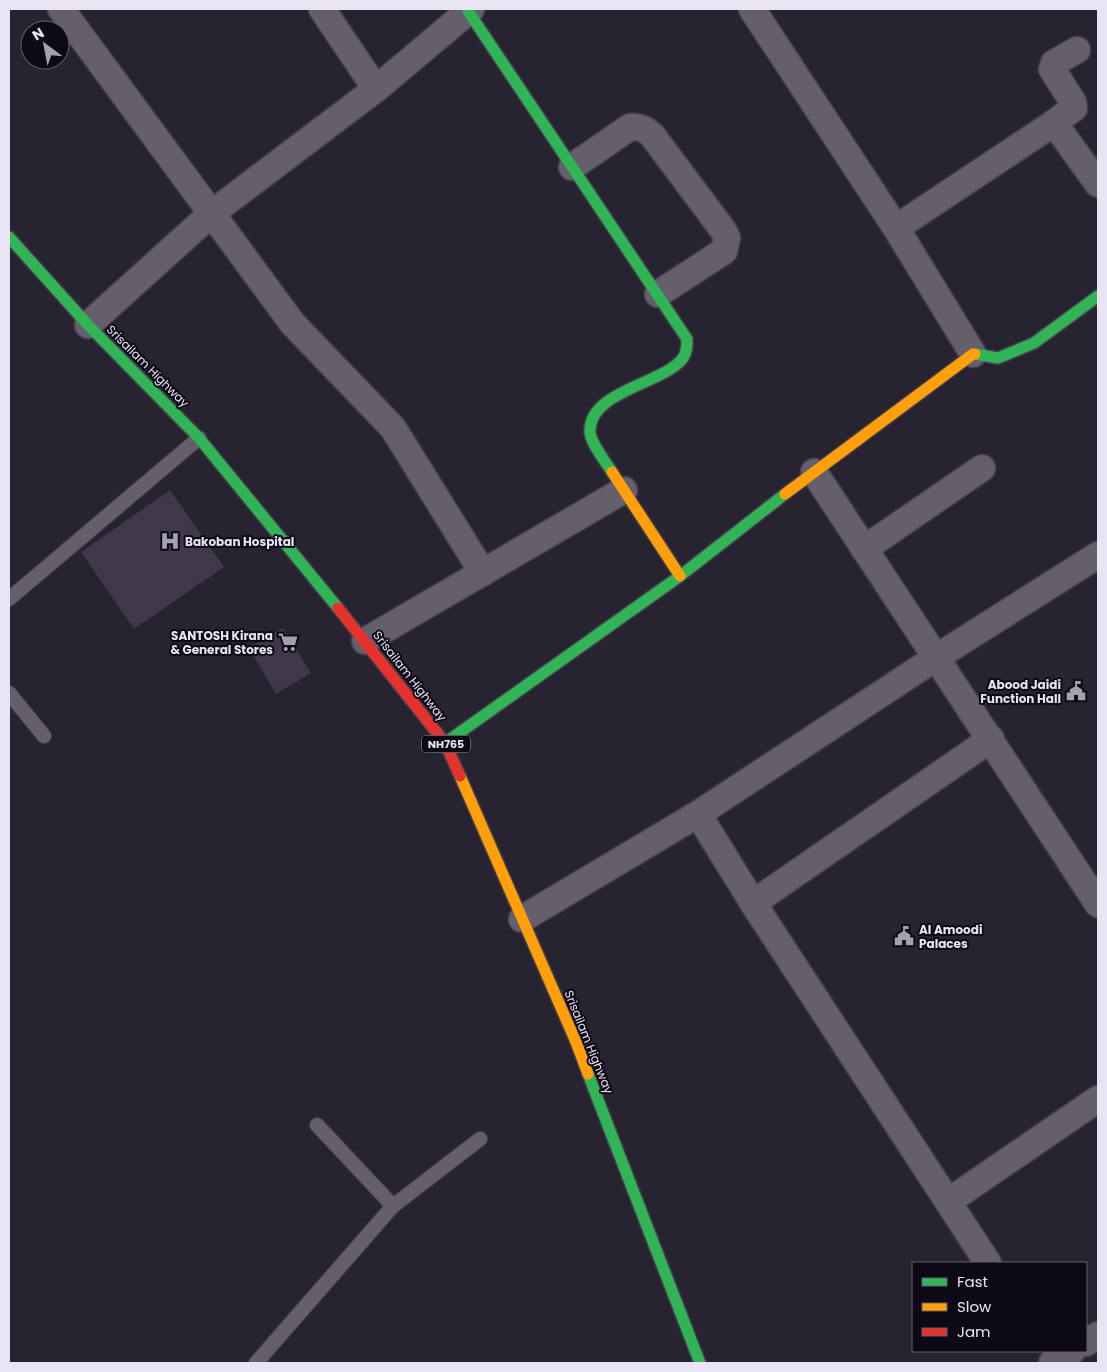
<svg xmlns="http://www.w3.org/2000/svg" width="1107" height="1372" font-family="Poppins,sans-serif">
<rect width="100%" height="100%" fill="#282330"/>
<g fill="#3f374a">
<polygon points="170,490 224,567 134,629 81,552"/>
<polygon points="283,628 311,673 276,694 249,648"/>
</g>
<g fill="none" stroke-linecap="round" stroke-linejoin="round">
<defs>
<g id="lane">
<polyline points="9,599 199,438"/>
<polyline points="9,693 44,736"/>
<polyline points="317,1125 393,1206"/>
<polyline points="256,1363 393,1206 480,1139"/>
</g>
<g id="street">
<polyline points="61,9 293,324 393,428 483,573"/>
<polyline points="322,9 376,89"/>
<polyline points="752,9 896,228"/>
<polyline points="1054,123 1098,184"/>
<path d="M572 167 630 127C639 126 645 129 652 135L723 230 727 238 724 251 658 294"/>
<polyline points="88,325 212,213 376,89 471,9"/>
<polyline points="973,354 896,228 1054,123 1074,108 1073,102 1052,69 1054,63 1077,50"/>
<polyline points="814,472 1098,904"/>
<polyline points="864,549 982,468"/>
<polyline points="365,641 624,490"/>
<polyline points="698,814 753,903 988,1263"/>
<polyline points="753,903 991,739"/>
<polyline points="522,919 698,814 937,657 1098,555"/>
<polyline points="949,1201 1098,1099"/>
<polyline points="1086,1343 1098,1335"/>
<polyline points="1052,1363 1072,1351"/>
</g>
<g id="fast">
<path d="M468 11 687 339C687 346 687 352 683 358 664 384 588 391 590 432 591 444 606 462 612 472"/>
<polyline points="9,237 88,325 199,438 338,608"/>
<polyline points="975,354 998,358 1034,343 1098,296"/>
<polyline points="445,743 680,576 785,494"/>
<polyline points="588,1074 700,1363"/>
</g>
<g id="slow">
<polyline points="612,472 680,576"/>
<polyline points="785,494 973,354 975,354"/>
<polyline points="460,776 576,1042 588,1074"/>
</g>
<polyline id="jam" points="338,608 445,743 460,776"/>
</defs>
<use href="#lane" stroke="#44404b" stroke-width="16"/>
<use href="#street" stroke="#44404b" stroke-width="29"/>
<use href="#fast" stroke="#44404b" stroke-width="14"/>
<use href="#slow" stroke="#44404b" stroke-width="14"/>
<use href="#jam" stroke="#44404b" stroke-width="14"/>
<use href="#lane" stroke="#645f6b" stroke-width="14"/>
<use href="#street" stroke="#645f6b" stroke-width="26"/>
<use href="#fast" stroke="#30b455" stroke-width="11"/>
<use href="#slow" stroke="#ff9f0a" stroke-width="11"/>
<use href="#jam" stroke="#e5322d" stroke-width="11"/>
</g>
<defs>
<symbol id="hospital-bare" viewBox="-9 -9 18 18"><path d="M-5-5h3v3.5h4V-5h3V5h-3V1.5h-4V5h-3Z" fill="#a5a0af" stroke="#0e0a15" stroke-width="2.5" paint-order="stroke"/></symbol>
<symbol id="supermarket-bare" viewBox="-9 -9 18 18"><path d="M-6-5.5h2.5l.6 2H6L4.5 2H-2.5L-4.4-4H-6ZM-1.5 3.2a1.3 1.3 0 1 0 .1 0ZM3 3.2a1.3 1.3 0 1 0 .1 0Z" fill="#a5a0af" stroke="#0e0a15" stroke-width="2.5" paint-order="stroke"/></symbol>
<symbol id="civic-bare" viewBox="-9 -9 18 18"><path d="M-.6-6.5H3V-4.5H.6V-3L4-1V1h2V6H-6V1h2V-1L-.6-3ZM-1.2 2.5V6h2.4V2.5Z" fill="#a5a0af" stroke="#0e0a15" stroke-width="2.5" paint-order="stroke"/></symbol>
</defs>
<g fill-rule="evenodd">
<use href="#hospital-bare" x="156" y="527" width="28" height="28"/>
<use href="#supermarket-bare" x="274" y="628" width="28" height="28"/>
<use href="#civic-bare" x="1062" y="677" width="28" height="28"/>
<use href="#civic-bare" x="890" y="922" width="28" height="28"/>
</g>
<g text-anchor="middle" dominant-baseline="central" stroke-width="4" stroke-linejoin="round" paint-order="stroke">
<rect fill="#0e0a15" stroke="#a7a3b1" stroke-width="1" x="422" y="735.5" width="48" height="17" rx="4"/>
<g font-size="11" font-weight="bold" fill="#e9e4f4">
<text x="446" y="744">NH765</text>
</g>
<g font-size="12" fill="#e9e4f4" stroke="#0e0a15">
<text transform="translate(148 366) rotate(45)">Srisailam Highway</text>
<text transform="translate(410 676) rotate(52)">Srisailam Highway</text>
<text transform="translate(589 1042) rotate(68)">Srisailam Highway</text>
</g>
<g font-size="12" font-weight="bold" fill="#e9e4f4" stroke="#0e0a15" text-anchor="start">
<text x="185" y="541">Bakoban Hospital</text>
<text x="273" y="635" text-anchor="end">SANTOSH Kirana<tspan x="273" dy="14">&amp; General Stores</tspan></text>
<text x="1061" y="684" text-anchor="end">Abood Jaidi<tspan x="1061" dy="14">Function Hall</tspan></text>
<text x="919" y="929">Al Amoodi<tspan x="919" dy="14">Palaces</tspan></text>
</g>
</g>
<rect width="1107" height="1372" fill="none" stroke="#e9e4f4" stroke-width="20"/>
<rect x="912" y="1262" width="175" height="90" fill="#0e0a15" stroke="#66616e"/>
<rect x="922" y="1278" width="25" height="8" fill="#30b455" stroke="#66616e"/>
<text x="957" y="1287" font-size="15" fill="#e9e4f4">Fast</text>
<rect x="922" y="1303" width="25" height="8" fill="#ff9f0a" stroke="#66616e"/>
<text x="957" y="1312" font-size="15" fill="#e9e4f4">Slow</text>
<rect x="922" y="1328" width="25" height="8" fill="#e5322d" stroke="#66616e"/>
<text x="957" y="1337" font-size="15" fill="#e9e4f4">Jam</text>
<g transform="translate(45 45) rotate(328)"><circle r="24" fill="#0e0a15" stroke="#66616e"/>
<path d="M0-4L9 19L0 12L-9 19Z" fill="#a5a0af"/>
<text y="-8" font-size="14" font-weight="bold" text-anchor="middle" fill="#e9e4f4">N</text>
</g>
</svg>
